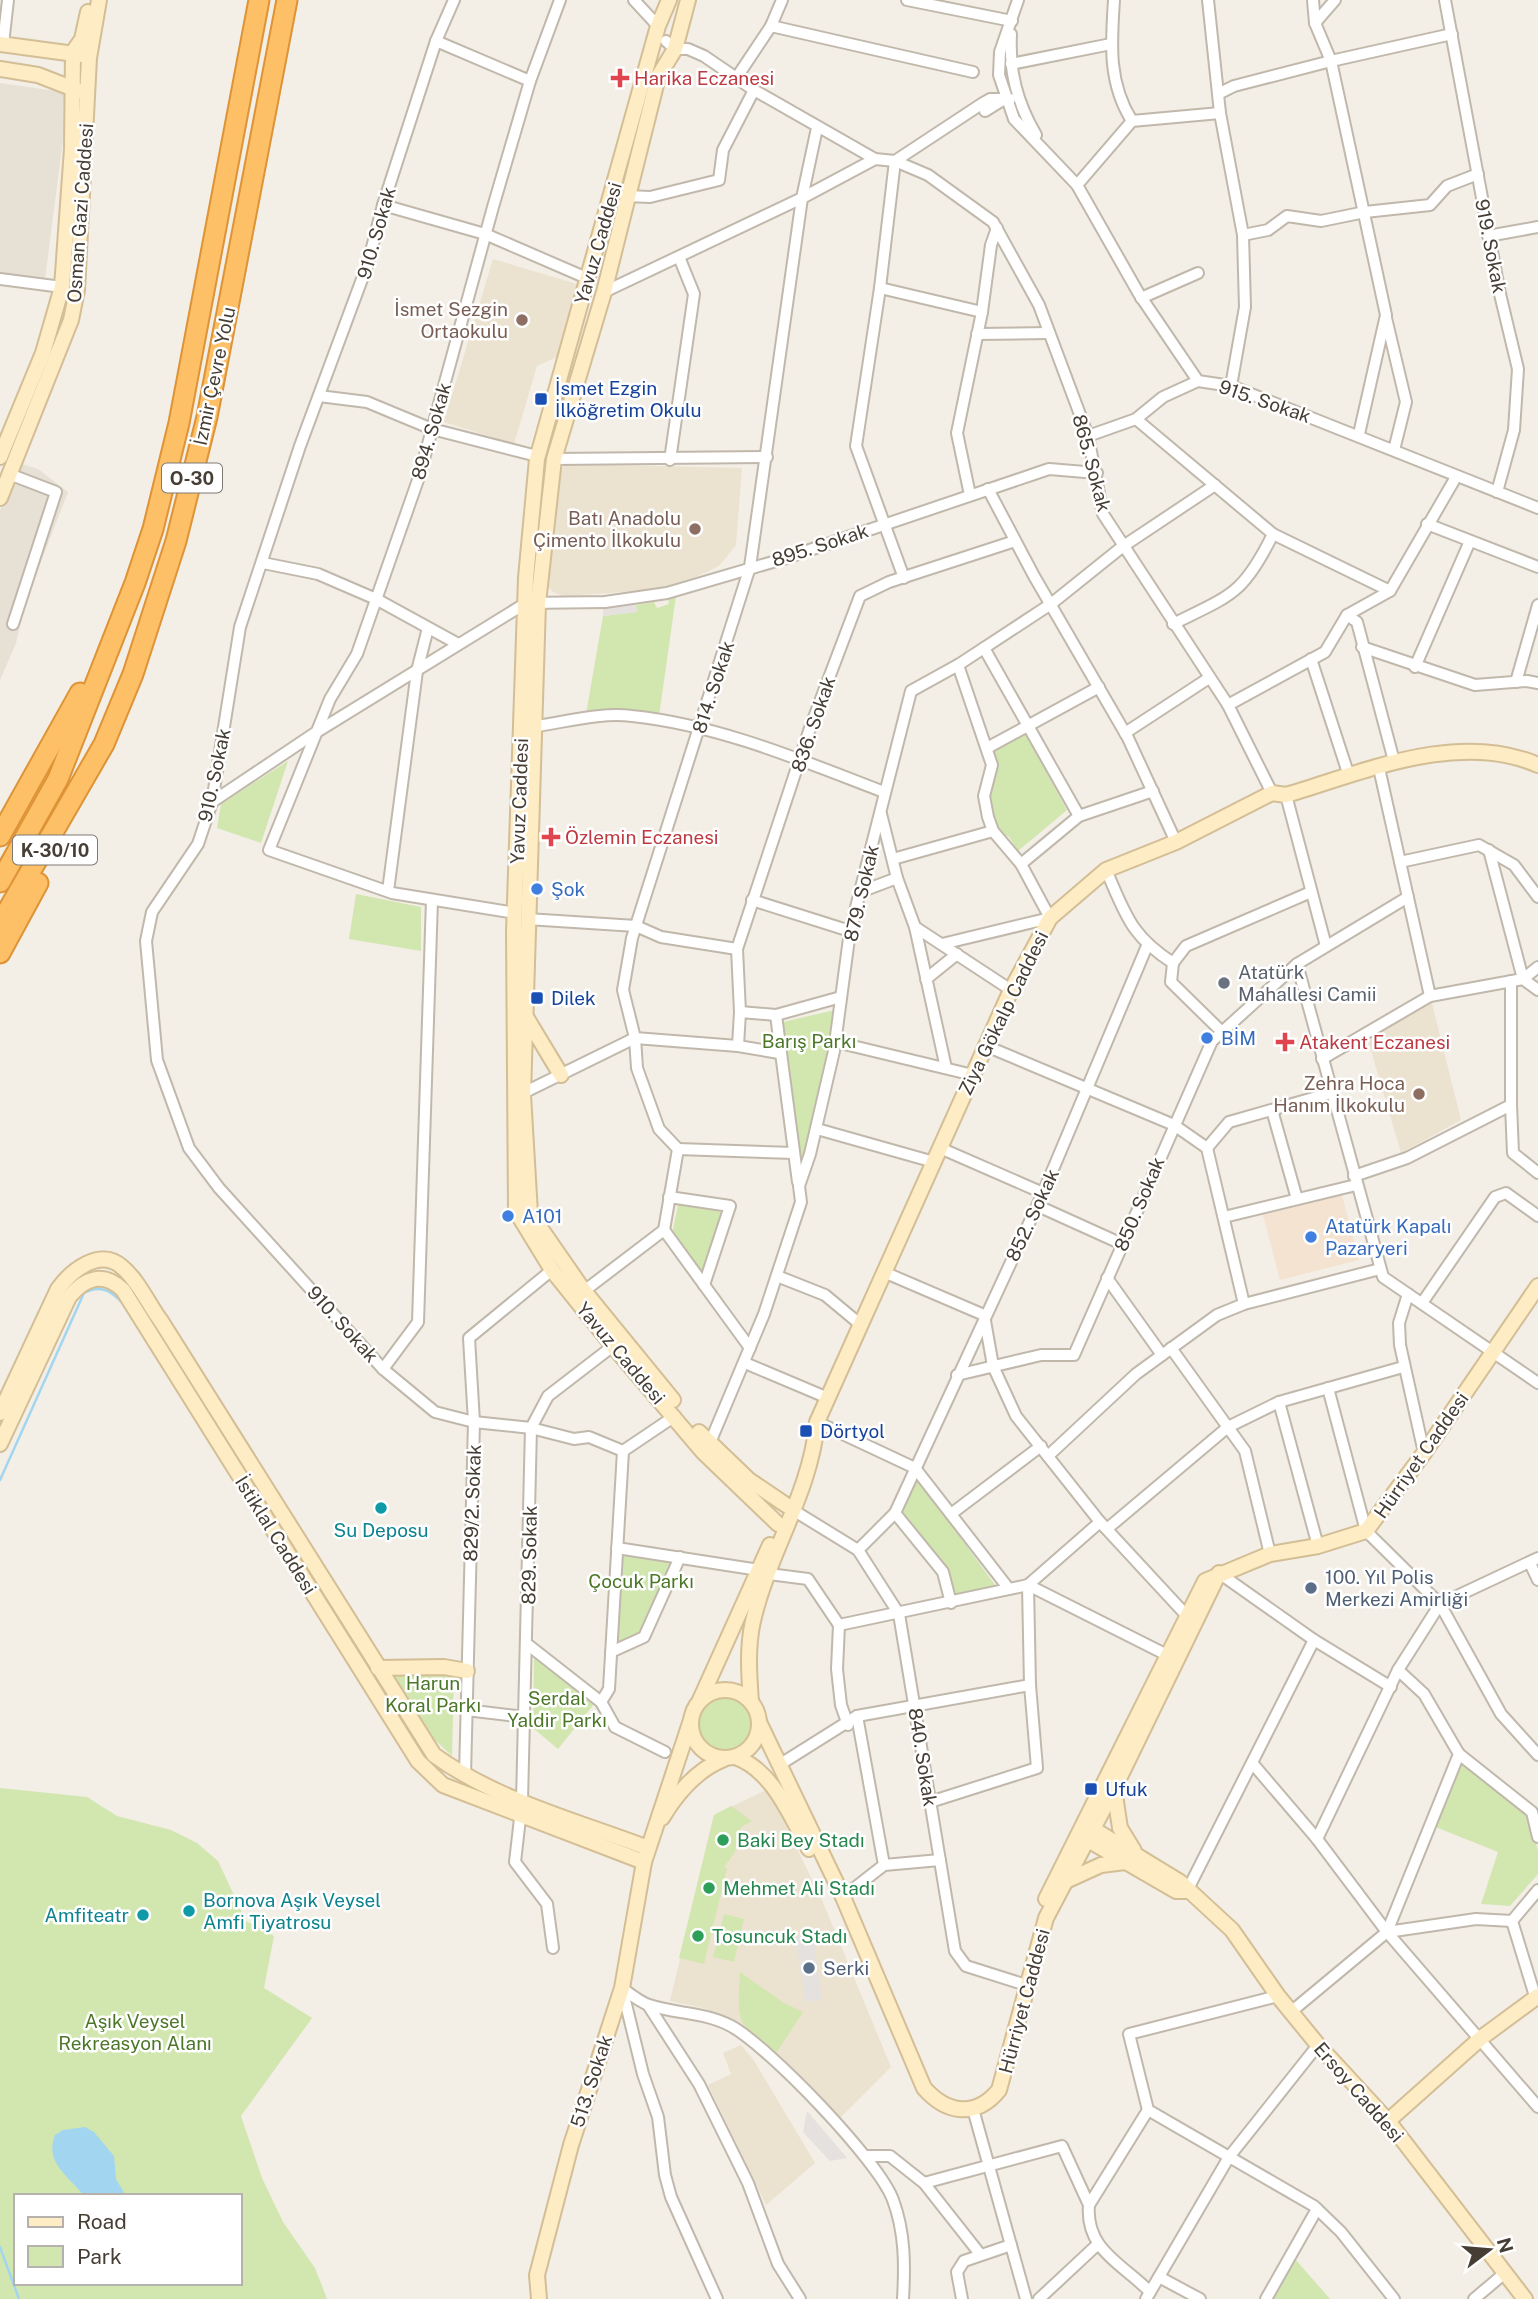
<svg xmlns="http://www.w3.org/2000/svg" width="1538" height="2299" font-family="'Public Sans',sans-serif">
<rect width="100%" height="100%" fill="#f3eee6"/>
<g fill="#e7e0d4">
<polygon points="0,83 69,93 45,279 0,274"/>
<polygon points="22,464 38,469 68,492 25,603 16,643 0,680 0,510"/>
</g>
<polygon fill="#f5e3d1" points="1342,1195 1359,1260 1280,1280 1263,1215"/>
<g fill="#ece2d0">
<polygon points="493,259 580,285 559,356 537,366 514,444 444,422"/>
<polygon points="566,464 742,468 736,545 719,566 696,577 652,590 563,596 553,592 549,587 552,503 557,473"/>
<polygon points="1432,1003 1461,1120 1401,1153 1367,1037"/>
<polygon points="768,1789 822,1900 891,2067 837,2121 744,2028 707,2009 670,2001 714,1815"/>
<polygon points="741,2045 753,2059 815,2163 766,2205 708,2085 731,2074 723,2053"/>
</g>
<g fill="#d2e7af" fill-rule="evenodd">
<polygon points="676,596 659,716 586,714 603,616 637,612 636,605 654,602 657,608 669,604 668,598"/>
<polygon points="1025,732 1067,810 1018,851 1009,837 995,829 988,801 992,751"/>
<polygon points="288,761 261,843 217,828 221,804"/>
<polygon points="356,894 421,907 421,951 349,939"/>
<path d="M835 1010C833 1065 817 1120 799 1172L794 1153 783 1022Z"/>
<polygon points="678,1205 724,1212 703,1272 672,1234"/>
<polygon points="916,1477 998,1589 953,1599 945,1572 899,1511"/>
<polygon points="617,1548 680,1557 644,1637 611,1652"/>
<polygon points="534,1658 594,1704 558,1749 533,1728"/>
<polygon points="391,1671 454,1674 452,1756 435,1740"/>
<circle cx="725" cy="1724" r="34"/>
<polygon points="1460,1758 1528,1812 1538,1851 1538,1874 1510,1906 1481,1904 1498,1852 1433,1826"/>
<path d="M0 1788 87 1797 117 1816 171 1830 197 1843 218 1861 246 1921 274 1936 264 1988 312 2018 241 2116 262 2178 283 2222 315 2268 327 2299H0ZM16 2196H240V2283H16Z"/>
<polygon points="731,1806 752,1821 741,1827 735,1852 724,1867 727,1868 704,1964 679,1958 714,1815"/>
<polygon points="724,1914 744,1919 734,1962 713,1957"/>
<path d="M740 1972 784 2003 803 2012 775 2055C736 2021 737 2024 740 1972Z"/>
<polygon points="1295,2259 1330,2299 1272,2299"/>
</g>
<g fill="#e4e1de">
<polygon points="636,605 637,612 603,616 603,609"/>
<polygon points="813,1934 822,2000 805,2002 795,1937"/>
<polygon points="807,2111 847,2158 830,2161 803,2132"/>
</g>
<path fill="#a2d6f0" d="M85 2127 94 2132 114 2156 116 2179 126 2196H84C69 2176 44 2163 55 2135L63 2130Z"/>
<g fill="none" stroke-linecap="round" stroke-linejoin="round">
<g stroke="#a2d6f0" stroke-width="2.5">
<path d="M0 1480 84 1293C103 1283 113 1293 126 1306"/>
<polyline points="0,2247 19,2299"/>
</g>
<defs>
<g id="street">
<polyline points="454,0 436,41 383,205 368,263 300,446 240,627 212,802 198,844 152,912 146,941 157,1060 189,1148 219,1188 383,1369 435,1412 474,1422 531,1428 574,1439 589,1437 623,1451"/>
<polyline points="634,0 658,26"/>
<polyline points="907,0 1012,21"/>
<polyline points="1018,0 1000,52 999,75 1014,119 1077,185 1139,294 1198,381 1231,386 1538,508"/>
<path d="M1114 0C1111 44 1108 83 1132 121"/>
<polyline points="1208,0 1220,113 1243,235 1245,307 1231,386"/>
<polyline points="1313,0 1315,23 1331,61 1386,315 1359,434"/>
<polyline points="1445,0 1500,294 1518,369 1514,430 1497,492"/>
<polyline points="1315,23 1335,0"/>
<polyline points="771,26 973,72"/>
<path d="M1011 34C1009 72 1017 102 1036 135"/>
<polyline points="436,41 530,81"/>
<polyline points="666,41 675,49 688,49 704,56 754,90 875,159 895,161 928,175 993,222 1039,305 1088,436 1103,514 1228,705 1272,793"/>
<polyline points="3,44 8,0"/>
<polyline points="1011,64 1111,44"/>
<polyline points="737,77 771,26 782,0"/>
<polyline points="1218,94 1234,86 1331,61 1452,34"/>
<polyline points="985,111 1006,98"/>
<polyline points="895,161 880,288 856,446 904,578"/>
<polyline points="895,161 983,103 990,99 1010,99"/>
<polyline points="1077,185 1132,121 1220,113"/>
<polyline points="627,196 650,197 719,180 723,150 754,90"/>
<polyline points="383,205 485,234 589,279"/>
<polyline points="1243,235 1268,230 1287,216 1321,221 1365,212 1430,205 1447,186 1478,174"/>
<polyline points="1488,236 1538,227"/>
<polyline points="0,279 62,287"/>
<polyline points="880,288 982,312 957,433 970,495"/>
<polyline points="604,292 802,198 875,159"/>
<polyline points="1141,298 1198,273"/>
<polyline points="982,312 991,245 997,228"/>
<polyline points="1386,318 1406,402 1394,450"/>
<polyline points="977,334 1049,333"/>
<polyline points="319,396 367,402 432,429 537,456"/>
<polyline points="1136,419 1273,534 1390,591"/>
<polyline points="1088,436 1136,419 1163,397 1198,381"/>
<polyline points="554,459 767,457"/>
<polyline points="670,460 694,294 679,257"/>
<polyline points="9,474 56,492 13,624"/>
<polyline points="988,489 1034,576 1128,738 1176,842"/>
<polyline points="1427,524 1538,567"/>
<polyline points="263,563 318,574 376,599 458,644"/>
<polyline points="1347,615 1357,622 1394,761"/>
<path d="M1173 624C1231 595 1243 595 1273 534"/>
<polyline points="1362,647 1475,685 1527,681 1538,683"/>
<polyline points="984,648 1079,816"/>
<polyline points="1311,659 1349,776"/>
<polyline points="1415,667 1470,541"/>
<polyline points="1516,682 1538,605"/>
<polyline points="1228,705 1325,652 1347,615 1390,591 1456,477"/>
<path d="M536 726C566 722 601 712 632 716 719 725 803 761 884 792"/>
<polyline points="1125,733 1209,678"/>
<polyline points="987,748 1099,687"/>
<polyline points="1379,768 1430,996 1523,979 1538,990"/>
<polyline points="1286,795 1326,946"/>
<polyline points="212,802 315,733 526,603 605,602 667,593 783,559 1049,469 1097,473"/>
<polyline points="881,814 897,878 915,927 946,1068"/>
<polyline points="1489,850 1523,979"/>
<polyline points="893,859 993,831"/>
<polyline points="1400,862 1479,845 1514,865 1538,897"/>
<polyline points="1021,864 1079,816 1153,791"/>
<polyline points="388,891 417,671 428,628"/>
<polyline points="860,892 897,878"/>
<polyline points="752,900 850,931"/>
<polyline points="515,913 392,893 269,850 330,699 357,654 419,477 493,207 530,81 560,0"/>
<polyline points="527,919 636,926 661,937 737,949"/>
<polyline points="915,927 1011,990"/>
<polyline points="942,944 1050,918 1021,864 993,831 988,817 984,796 992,765 958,665"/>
<polyline points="1173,963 1186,946 1311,892"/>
<polyline points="1297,964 1383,1277 1538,1383"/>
<polyline points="926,979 957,954"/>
<polyline points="1523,979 1538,967"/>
<polyline points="740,1012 737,949 810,728 860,596 889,582 1015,541"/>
<polyline points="776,1015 798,1182"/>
<polyline points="1222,1032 1297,964 1408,897"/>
<polyline points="836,1042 973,1075"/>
<polyline points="738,1046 740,1012 776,1015 841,997"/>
<polyline points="986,1046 1174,1125 1207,1148 1244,1304"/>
<polyline points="1322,1059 1430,996"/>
<polyline points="517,1096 635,1038 738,1046 779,1053"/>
<polyline points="1511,1105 1513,1153 1538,1173"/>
<polyline points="1272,1110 1297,1199"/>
<polyline points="817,1129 934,1162"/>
<polyline points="940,1148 1043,1193"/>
<polyline points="1207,1148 1229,1122 1331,1093"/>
<polyline points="678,1149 794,1153"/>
<polyline points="1354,1176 1407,1158 1511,1105 1511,981"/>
<polyline points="669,1197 730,1206 704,1285"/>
<polyline points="1038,1206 1122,1244"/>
<polyline points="1224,1217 1356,1185"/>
<polyline points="664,1230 678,1149 659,1129 637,1068 635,1038 623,990 632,938 750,567 802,198 817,128"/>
<polyline points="664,1230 750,1348"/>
<polyline points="886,1273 984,1315 993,1366 1016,1416 1100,1522 1187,1616"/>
<polyline points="777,1276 825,1295 861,1325"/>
<polyline points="1107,1278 1162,1355"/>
<polyline points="584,1291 664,1230"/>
<polyline points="1408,1294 1399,1323 1400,1345 1424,1453"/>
<polyline points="1422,1303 1495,1197 1506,1193 1538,1216"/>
<polyline points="1171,1348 1245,1451 1270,1554"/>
<polyline points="745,1363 828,1398"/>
<polyline points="383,1369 418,1322 432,900"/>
<path d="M957 1375 1041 1355H1074L1212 1041 1222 1032 1171 982 1173 963C1130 935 1126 915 1106 870"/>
<polyline points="1328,1388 1366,1531 1440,1604 1501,1714 1538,1755"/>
<polyline points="1279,1402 1318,1546"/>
<polyline points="817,1422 915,1468 1009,1589"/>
<polyline points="709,1445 764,1314 801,1202 799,1186 810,1154 834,1051 850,931 911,691 958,665 1051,604 1122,547 1215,485"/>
<polyline points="1048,1456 1136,1374 1217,1315 1244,1304 1380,1269"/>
<polyline points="788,1507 858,1550 899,1614 955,1951 966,1966 1026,1985"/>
<polyline points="895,1513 943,1572 951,1603"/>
<polyline points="951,1514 1041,1446"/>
<polyline points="1108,1528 1228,1427 1279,1402 1403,1367"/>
<polyline points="617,1548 759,1570"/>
<polyline points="858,1550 895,1513 1043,1193 1147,946"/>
<polyline points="1530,1563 1538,1580"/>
<polyline points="1219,1573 1314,1640 1391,1687"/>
<polyline points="769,1574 808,1579 839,1625 837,1669 841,1705 848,1725"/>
<polyline points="839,1625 1028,1585 1167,1655"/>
<polyline points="527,1644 601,1702 609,1689 623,1451 675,1416"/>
<polyline points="611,1652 644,1637 680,1557"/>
<polyline points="601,1702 615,1727 665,1752"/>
<polyline points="466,1710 525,1717"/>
<polyline points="857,1716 884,1865"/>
<polyline points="1459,1754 1532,1812 1538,1837"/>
<polyline points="1253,1764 1317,1839 1387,1932 1538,2107"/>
<polyline points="779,1765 857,1716 1030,1685"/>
<polyline points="465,1775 474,1422 469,1338 552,1270"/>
<polyline points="930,1802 1037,1768 1030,1685 1028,1585 1100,1522"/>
<polyline points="1317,1839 1398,1670 1440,1604 1538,1558"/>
<polyline points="1187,1891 1314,1640"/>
<polyline points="843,1897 884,1865 940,1860"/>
<polyline points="1387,1932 1476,1919 1512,1921"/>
<polyline points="553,1948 547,1904 515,1862 522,1801 531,1428 548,1396 613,1346"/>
<path d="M622 1988C630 1994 640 2002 649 2005 676 2014 705 2012 731 2026 768 2046 879 2161 893 2200 905 2232 905 2265 903 2299"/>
<polyline points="622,1988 643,2074 658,2117 665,2175 671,2197 717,2299"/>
<polyline points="1278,1996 1129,2034 1148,2110 1314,2206 1341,2232 1394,2299"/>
<polyline points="1535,1996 1512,1921 1538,1890"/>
<polyline points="648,2005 699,2084 748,2183 778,2264 800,2299"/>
<polyline points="1292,2011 1387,1932 1459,1754 1424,1694 1398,1670"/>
<polyline points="973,2109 1026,2299"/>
<path d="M1148 2110 1089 2205C1085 2250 1123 2264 1150 2292"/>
<polyline points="867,2156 890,2156 924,2183 980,2254"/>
<polyline points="924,2183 1062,2146 1089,2205"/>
<polyline points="1159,2277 1200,2299"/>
<polyline points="962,2299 957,2272 964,2261 1011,2245"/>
<polyline points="1039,2299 1098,2244"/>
<polyline points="1146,2299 1229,2157 1318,2045"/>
<polyline points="1266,2299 1317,2209"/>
<polyline points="1474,2299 1506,2272"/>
</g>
<g id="secondary">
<polyline points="669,0 658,26 537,459 526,578 514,931 516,1211 552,1270 613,1346 703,1452 778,1524"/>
<polyline points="0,44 82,55"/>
<polyline points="0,69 38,75 79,91"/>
<polyline points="0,457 43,353 62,287 72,149 73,52 82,39 88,12"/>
<polyline points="0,498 71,320 77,290 89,58 99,0"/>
<polyline points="526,1017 561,1075"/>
<polyline points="673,1400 584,1291 530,1213 523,1095 538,603 554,459 604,292 658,77 675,49 688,0"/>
<path d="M0 1413 58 1289C71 1271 100 1247 122 1267 138 1280 149 1305 161 1321L434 1755C496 1800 577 1821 648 1848"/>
<polyline points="699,1432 749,1480 786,1505"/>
<path d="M0 1444 69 1297C85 1278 103 1271 123 1290L418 1761 443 1785 644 1862"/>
<polyline points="378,1668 444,1667 467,1671"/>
<circle cx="725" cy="1724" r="34"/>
<polyline points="700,1700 770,1545"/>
<path d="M751 1702C749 1675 747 1647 753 1621 768 1554 811 1492 817 1422L1011 990 1050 918 1106 870 1176 842 1272 793 1286 795C1364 772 1458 730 1538 765"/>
<path d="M759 1722 843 1897 924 2088C947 2114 976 2118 999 2090L1046 1918 1114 1789 1219 1573"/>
<path d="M735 1757C773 1770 790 1816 809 1849"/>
<polyline points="1114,1789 1120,1828 1134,1851"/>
<path d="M662 1818C677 1793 696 1770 724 1759"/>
<polyline points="1085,1824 1180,1882 1232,1930 1278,1996 1318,2045 1388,2121 1525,2299"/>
<polyline points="1081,1836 1176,1891 1187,1891"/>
<polyline points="1068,1880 1101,1865 1125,1862"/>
<polyline points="1046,1899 1205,1581 1270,1554 1318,1546 1366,1531 1424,1453 1538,1286"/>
<polyline points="1388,2121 1481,2038 1538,1996"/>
<polyline points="539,2299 537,2275 571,2145 622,1988 644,1862 691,1720"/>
</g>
<g id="highway">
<polyline points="0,836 80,693"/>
<polyline points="0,882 58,779 135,583 153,529 179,423 259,0"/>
<polyline points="0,924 104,744 133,674 176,541 207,417 287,0"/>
<polyline points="0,953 38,883"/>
</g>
</defs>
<use href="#street" stroke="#c1b8ac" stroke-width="14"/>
<use href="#secondary" stroke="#d3be96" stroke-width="18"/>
<use href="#highway" stroke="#dd9336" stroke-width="23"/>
<use href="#street" stroke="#fff" stroke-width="10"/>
<use href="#secondary" stroke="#feecc5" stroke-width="14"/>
<use href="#highway" stroke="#fdc067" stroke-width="19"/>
</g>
<g fill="#e0444e" stroke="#fff" stroke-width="2.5">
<path d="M616.5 67.5h7v7h7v7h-7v7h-7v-7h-7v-7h7z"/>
<path d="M547.5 826.5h7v7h7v7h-7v7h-7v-7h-7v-7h7z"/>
<path d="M1281.5 1031.5h7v7h7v7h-7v7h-7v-7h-7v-7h7z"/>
</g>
<g fill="#8d6e63" stroke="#fff" stroke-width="2.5">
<circle cx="522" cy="320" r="7"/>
<circle cx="695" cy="529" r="7"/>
<circle cx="1419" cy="1094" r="7"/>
</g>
<g fill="#1a4fb4" stroke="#fff" stroke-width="2.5">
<rect x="534" y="392" width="14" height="14" rx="3.5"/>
<rect x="530" y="991" width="14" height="14" rx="3.5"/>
<rect x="799" y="1424" width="14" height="14" rx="3.5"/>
<rect x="1084" y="1782" width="14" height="14" rx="3.5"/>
</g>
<g fill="#3f7fe0" stroke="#fff" stroke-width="2.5">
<circle cx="537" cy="889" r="7"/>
<circle cx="1207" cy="1038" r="7"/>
<circle cx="508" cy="1216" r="7"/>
<circle cx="1311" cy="1237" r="7"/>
</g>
<circle fill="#6b7280" stroke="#fff" stroke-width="2.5" cx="1224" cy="983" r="7"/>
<g fill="#0f9aa8" stroke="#fff" stroke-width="2.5">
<circle cx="381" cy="1508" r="7"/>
<circle cx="189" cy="1911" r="7"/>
<circle cx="143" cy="1915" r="7"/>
</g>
<g fill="#5c6f8a" stroke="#fff" stroke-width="2.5">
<circle cx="1311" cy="1588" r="7"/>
<circle cx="809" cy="1968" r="7"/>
</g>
<g fill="#2e9e5b" stroke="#fff" stroke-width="2.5">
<circle cx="723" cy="1840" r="7"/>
<circle cx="709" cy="1888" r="7"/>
<circle cx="698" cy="1936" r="7"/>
</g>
<g text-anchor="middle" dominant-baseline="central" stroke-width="5" stroke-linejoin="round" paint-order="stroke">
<g fill="#fff" stroke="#7e7872" stroke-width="2">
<rect x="162" y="463.5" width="60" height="29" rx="5"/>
<rect x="13" y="835.5" width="84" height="29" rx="5"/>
</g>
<g font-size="18" font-weight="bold" fill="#463e35">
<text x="192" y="478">O-30</text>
<text x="55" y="850">K-30/10</text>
</g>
<g font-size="19" fill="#be3a42" stroke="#fff" text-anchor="start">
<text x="634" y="78">Harika Eczanesi</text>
<text x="565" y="837">Özlemin Eczanesi</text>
<text x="1299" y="1042">Atakent Eczanesi</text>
</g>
<g font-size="19" fill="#463e35" stroke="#fff">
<text transform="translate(80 213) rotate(-86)">Osman Gazi Caddesi</text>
<text transform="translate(376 233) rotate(-74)">910. Sokak</text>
<text transform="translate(598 243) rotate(-74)">Yavuz Caddesi</text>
<text transform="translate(1491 246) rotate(79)">919. Sokak</text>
<text transform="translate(214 376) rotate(-78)">İzmir Çevre Yolu</text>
<text transform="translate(1265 401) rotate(19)">915. Sokak</text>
<text transform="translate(431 431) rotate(-74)">894. Sokak</text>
<text transform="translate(1092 463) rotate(75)">865. Sokak</text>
<text transform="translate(820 545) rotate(-18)">895. Sokak</text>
<text transform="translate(713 687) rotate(-72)">814. Sokak</text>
<text transform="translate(813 724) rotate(-71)">836. Sokak</text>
<text transform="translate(214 775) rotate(-78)">910. Sokak</text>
<text transform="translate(519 801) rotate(-88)">Yavuz Caddesi</text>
<text transform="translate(861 893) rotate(-77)">879. Sokak</text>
<text transform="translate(1003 1013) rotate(-64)">Ziya Gökalp Caddesi</text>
<text transform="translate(1139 1204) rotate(-67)">850. Sokak</text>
<text transform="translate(1032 1215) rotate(-65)">852. Sokak</text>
<text transform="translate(343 1324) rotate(48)">910. Sokak</text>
<text transform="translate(621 1353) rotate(50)">Yavuz Caddesi</text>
<text transform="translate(1421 1455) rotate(-55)">Hürriyet Caddesi</text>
<text transform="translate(472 1503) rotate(-88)">829/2. Sokak</text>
<text transform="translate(276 1535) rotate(58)">İstiklal Caddesi</text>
<text transform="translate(529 1555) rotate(-89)">829. Sokak</text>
<text transform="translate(923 1757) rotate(81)">840. Sokak</text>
<text transform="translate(1024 2001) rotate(-75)">Hürriyet Caddesi</text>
<text transform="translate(591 2081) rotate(-72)">513. Sokak</text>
<text transform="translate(1359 2092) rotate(49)">Ersoy Caddesi</text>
</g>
<g font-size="19" fill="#785e54" stroke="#fff" text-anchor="end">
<text x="508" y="309">İsmet Sezgin<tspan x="508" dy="22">Ortaokulu</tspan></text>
<text x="681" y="518">Batı Anadolu<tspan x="681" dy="22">Çimento İlkokulu</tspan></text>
<text x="1405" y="1083">Zehra Hoca<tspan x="1405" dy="22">Hanım İlkokulu</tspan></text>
</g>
<g font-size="19" fill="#164399" stroke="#fff" text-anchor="start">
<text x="555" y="388">İsmet Ezgin<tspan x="555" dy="22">İlköğretim Okulu</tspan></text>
<text x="551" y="998">Dilek</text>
<text x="820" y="1431">Dörtyol</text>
<text x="1105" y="1789">Ufuk</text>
</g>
<g font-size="19" fill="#366cbe" stroke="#fff" text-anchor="start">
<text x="551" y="889">Şok</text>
<text x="1221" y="1038">BİM</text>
<text x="522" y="1216">A101</text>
<text x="1325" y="1226">Atatürk Kapalı<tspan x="1325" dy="22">Pazaryeri</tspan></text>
</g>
<g font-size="19" fill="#5b616d" stroke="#fff" text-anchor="start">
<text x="1238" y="972">Atatürk<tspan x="1238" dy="22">Mahallesi Camii</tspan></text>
</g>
<g font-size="19" fill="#4c7729" stroke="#fff">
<text x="809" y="1041">Barış Parkı</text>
<text x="641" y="1581">Çocuk Parkı</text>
<text x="433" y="1683">Harun<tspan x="433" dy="22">Koral Parkı</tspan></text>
<text x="557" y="1698">Serdal<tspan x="557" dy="22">Yaldir Parkı</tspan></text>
<text x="135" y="2021">Aşık Veysel<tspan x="135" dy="22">Rekreasyon Alanı</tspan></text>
</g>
<g font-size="19" fill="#0d838f" stroke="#fff">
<text x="381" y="1530">Su Deposu</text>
<text x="203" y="1900" text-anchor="start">Bornova Aşık Veysel<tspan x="203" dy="22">Amfi Tiyatrosu</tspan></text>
<text x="129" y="1915" text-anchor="end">Amfiteatr</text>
</g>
<g font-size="19" fill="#4e5e75" stroke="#fff" text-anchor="start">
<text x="1325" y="1577">100. Yıl Polis<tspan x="1325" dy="22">Merkezi Amirliği</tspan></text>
<text x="823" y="1968">Serki</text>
</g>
<g font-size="19" fill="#27864d" stroke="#fff" text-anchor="start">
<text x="737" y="1840">Baki Bey Stadı</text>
<text x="723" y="1888">Mehmet Ali Stadı</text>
<text x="712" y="1936">Tosuncuk Stadı</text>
</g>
</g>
<rect x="14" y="2194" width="228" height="91" fill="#ffffff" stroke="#b5b2ae" stroke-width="2"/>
<rect x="28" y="2217" width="35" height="10" fill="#feecc5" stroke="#b5b2ae" stroke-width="2"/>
<text x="77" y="2229" font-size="21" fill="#463e35">Road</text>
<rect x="28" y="2246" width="35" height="21" fill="#d2e7af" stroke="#b5b2ae" stroke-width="2"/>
<text x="77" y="2264" font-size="21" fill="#463e35">Park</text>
<g transform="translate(1489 2250) rotate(74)" stroke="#ffffff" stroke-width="5" paint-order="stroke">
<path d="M0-5L12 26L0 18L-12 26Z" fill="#463e35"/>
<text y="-10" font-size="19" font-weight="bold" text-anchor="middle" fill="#463e35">N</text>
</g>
</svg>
